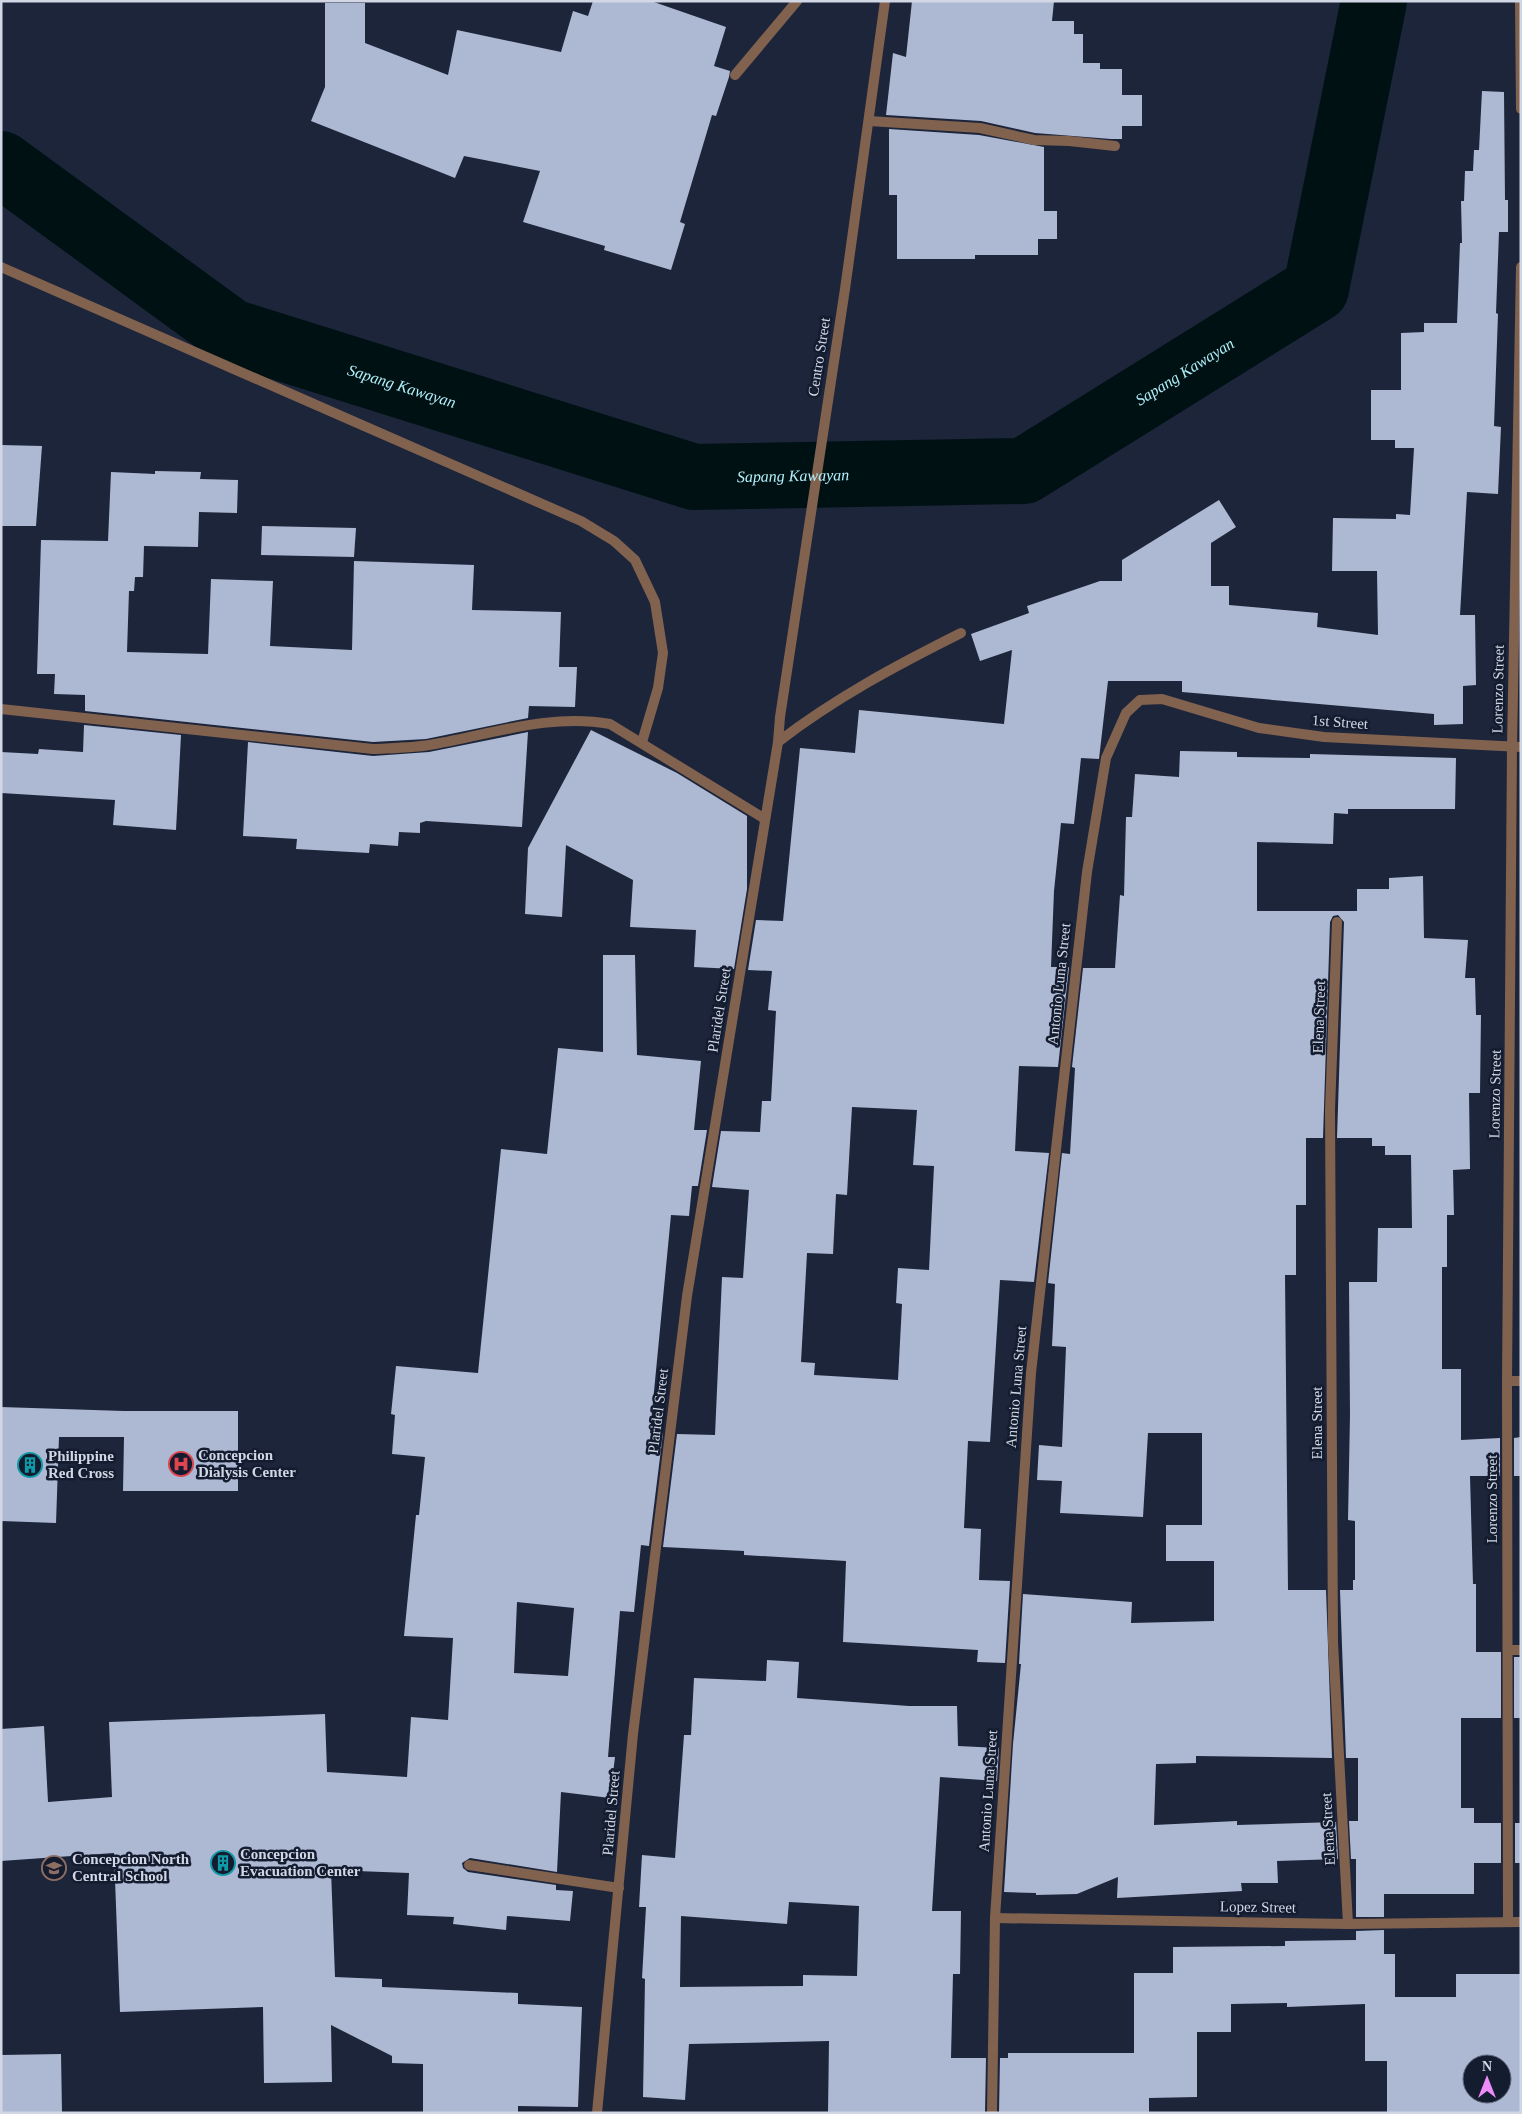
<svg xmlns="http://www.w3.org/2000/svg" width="1522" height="2114" font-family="Georgia,serif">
<rect width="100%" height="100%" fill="#1d253a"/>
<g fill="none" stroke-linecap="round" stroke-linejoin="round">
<path stroke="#001114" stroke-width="66" id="s1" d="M1 164 231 332 694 477 1024 471 1316 289 1374 1"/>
</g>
<g fill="#adb8d3" fill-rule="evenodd">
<polygon points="593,1 651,1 726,27 714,66 730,71 729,77 716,116 712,115 680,222 685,224 671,270 604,250 605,246 523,222 540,171 464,156 455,178 311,121 325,87 325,3 365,3 365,43 448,75 457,30 561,52 573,11 588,16"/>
<polygon points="912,1 1054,1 1052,21 1074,21 1074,34 1083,34 1083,63 1100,63 1100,69 1122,69 1122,95 1142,95 1142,126 1122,126 1122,139 1111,139 1035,133 981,121 886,115 893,53 906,57"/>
<path d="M1482 91 1504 92 1505 200H1508V232H1499L1496 313 1498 314 1494 426 1501 427 1498 494 1467 492 1460 615H1475L1476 685 1463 686V724L1434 725V714L1182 692V681H1108L1099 759 1081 758 1074 824 1061 823 1054 891 1051 967H1069L1058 1067 1019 1066 1015 1151 1049 1153 1034 1282 1000 1280 990 1442 968 1441 964 1528 981 1529 979 1580 1010 1581 1005 1663 977 1662 978 1650 843 1642 846 1561 744 1555V1551L663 1547 677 1434 715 1435 722 1277 743 1278 749 1190 712 1187 721 1131 760 1132 762 1101H771L776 1011 768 1010 772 971 748 970 756 920 783 921 800 748 855 753 859 710 1004 724 1012 650 980 661 971 634 1029 613 1027 606 1100 581H1122V560L1219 500 1236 527 1211 543V586H1229V605L1318 613 1317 627 1378 635 1377 571H1332L1333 518 1396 519V514L1410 515 1414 448H1395V440H1371V390H1401V333L1424 332V323H1457L1460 243H1462L1461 201H1464L1465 171H1473L1474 150H1479ZM852 1107 917 1110 913 1165 934 1166 929 1270 898 1268 896 1303 902 1304 898 1380 814 1375 815 1363 801 1362 807 1253 833 1254 836 1194 847 1195Z"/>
<polygon points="889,129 979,135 1044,147 1044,211 1057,211 1057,239 1038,239 1038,255 975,255 975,259 897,259 897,195 889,195"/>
<polygon points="1,445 42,446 36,526 1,526"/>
<polygon points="155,471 201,472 200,479 238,480 237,513 199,512 198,547 144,546 143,577 135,577 134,591 129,591 127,652 208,654 211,579 273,581 270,646 352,650 354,561 474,565 472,610 561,612 559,667 577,667 575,707 529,706 528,718 426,739 373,742 85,711 85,695 54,694 55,674 37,674 41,540 108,541 111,472 155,474"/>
<polygon points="262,526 356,528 354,557 261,555"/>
<polygon points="84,725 181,735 176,830 113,825 115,800 1,793 1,752 38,754 39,749 83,752"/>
<polygon points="591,730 677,773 747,816 747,889 734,969 694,967 696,930 630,927 633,880 566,845 562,917 525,914 528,848"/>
<polygon points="528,732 522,827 426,821 420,823 420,833 399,832 398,846 370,844 369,853 296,849 297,839 243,836 248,742 373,756 429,752"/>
<polygon points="1180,751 1237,752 1237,757 1310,758 1310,754 1456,758 1455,809 1348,809 1348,814 1334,813 1333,844 1257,842 1257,911 1357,911 1357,889 1389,889 1389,878 1423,876 1424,938 1468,940 1465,978 1475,978 1476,1015 1481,1015 1480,1093 1469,1093 1470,1169 1453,1170 1454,1215 1447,1215 1447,1267 1442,1267 1442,1369 1461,1369 1461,1440 1500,1438 1500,1476 1470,1476 1473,1584 1476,1584 1476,1652 1501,1652 1501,1718 1461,1718 1461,1808 1474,1808 1474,1823 1501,1823 1501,1863 1474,1863 1474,1894 1384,1894 1384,1917 1356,1917 1356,1859 1351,1859 1349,1821 1358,1821 1358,1758 1346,1758 1340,1590 1353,1590 1353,1580 1355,1580 1355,1521 1348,1520 1350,1415 1349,1282 1377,1282 1378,1228 1412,1228 1411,1155 1385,1155 1385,1146 1372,1146 1372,1138 1337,1138 1344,922 1338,915 1333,916 1330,922 1323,1138 1306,1138 1306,1205 1296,1205 1296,1275 1285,1275 1288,1590 1326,1590 1332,1758 1196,1756 1196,1763 1156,1764 1154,1825 1237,1821 1237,1825 1336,1822 1338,1859 1277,1861 1278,1883 1241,1883 1242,1891 1117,1898 1118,1877 1077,1894 1036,1895 1036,1893 1004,1892 1013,1744 1021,1664 1019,1664 1023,1594 1132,1602 1131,1623 1214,1621 1214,1561 1166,1561 1166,1525 1202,1525 1202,1433 1148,1433 1143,1517 1060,1513 1062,1481 1037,1480 1039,1445 1062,1447 1066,1347 1052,1346 1055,1284 1048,1283 1062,1153 1070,1154 1075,1068 1072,1067 1083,968 1115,968 1120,895 1124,896 1126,817 1132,817 1135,774 1179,777"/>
<path d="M603 955H635L637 1055 701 1061 694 1130H707L698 1186H692L689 1216 671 1215 650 1433H663L649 1546 641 1545 634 1612 620 1611 608 1757H615L610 1798 561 1792 557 1872 470 1858 462 1863 463 1868 468 1872 556 1885V1890L573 1891 570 1921 507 1916 506 1930 453 1924 454 1917 407 1915 409 1873 331 1870 335 1977 382 1979V1987L518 1993V2004L582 2007 578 2107 518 2106V2113H423V2064L392 2063V2056L331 2025 332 2082 264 2083 263 2007 120 2012 114 1853 1 1861V1729L44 1726 48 1802 112 1797 109 1722 325 1714 327 1772 407 1777 411 1717 448 1720 453 1638 404 1636 416 1515H419L425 1457 392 1454 395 1415 391 1414 396 1366 478 1373 501 1149 547 1154 558 1048 603 1052ZM517 1602 574 1608 568 1676 514 1673Z"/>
<polygon points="1,1407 124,1411 238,1411 238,1491 123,1491 124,1437 59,1437 56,1523 1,1521"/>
<polygon points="1521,1437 1521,1476 1514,1476 1514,1438"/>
<rect x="1514" y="1657" width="7" height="61"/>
<path d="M767 1660 799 1662 797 1698 909 1706H957L958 1746 999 1748 997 1781 940 1777 932 1911H961L960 1974H953L951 2058H986L985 2113H828L829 2041 689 2044 685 2100 643 2097 645 1979 642 1978 646 1907H639L642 1855 675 1858 684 1735H691L694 1678 766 1681ZM789 1902 859 1906 857 1976 803 1975V1986L680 1987 681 1916 787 1924Z"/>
<rect x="1515" y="1823" width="6" height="40"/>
<path d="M1384 1930V1954H1395V1997H1456V1974H1521V2113H1387V2061H1365V2004L1287 2007V2003L1231 2004V2032H1197V2097L1149 2098V2113H999L1000 2058H1008V2053H1134V1973H1173V1947L1285 1946V1941L1356 1940V1931ZM1472 2064H1502V2094H1472Z"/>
<polygon points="61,2054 62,2113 1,2113 1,2055"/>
</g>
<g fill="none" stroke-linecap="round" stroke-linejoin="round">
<g stroke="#81624f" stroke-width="10">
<polyline points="1520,1 1521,109"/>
<polyline points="735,75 797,1"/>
<polyline points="869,121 980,128 1034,140 1069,141 1115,146"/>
<polyline points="1,267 581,521 614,541 635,560 655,602 663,653 658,688 642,742"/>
<path d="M1 709 373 749C393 748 415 748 435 744 492 734 551 713 610 724L765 819"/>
<path d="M778 742C835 698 897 665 961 633"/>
<polyline points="1337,922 1330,1110 1333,1642 1348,1924"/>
<polyline points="1507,1381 1521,1381"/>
<polyline points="1508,1650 1521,1650"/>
<polyline points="469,1865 619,1888"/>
<polyline points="995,1918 1348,1924 1521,1922"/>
<polyline points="1508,1922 1507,1381 1512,747 1521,267"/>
<polyline points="992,2113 995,1918 1031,1373 1087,872 1106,758 1126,713 1140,700 1162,699 1259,728 1324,737 1521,747"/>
</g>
<polyline stroke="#81624f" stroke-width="10" points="597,2113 633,1734 687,1296 778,742 780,717 845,289 885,1"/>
</g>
<defs>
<symbol id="hospital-ring" viewBox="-11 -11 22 22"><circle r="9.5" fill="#141c30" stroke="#e0444e" stroke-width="1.5"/><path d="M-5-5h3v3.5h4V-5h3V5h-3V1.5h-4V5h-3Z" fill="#e0444e"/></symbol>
<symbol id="building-ring" viewBox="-11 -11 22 22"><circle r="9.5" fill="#141c30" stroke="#0f9aa8" stroke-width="1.5"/><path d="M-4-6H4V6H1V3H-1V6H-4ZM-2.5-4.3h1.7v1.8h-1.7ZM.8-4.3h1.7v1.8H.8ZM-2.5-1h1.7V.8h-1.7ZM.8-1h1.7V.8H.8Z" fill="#0f9aa8"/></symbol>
<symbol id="school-ring" viewBox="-11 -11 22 22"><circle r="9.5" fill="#141c30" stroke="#8d6e63" stroke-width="1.5"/><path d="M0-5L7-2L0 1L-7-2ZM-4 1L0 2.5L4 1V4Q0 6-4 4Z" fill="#8d6e63"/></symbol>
</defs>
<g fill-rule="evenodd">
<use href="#hospital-ring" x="167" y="1450" width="28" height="28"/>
<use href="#building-ring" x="16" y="1451" width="28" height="28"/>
<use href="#building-ring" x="209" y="1849" width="28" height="28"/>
<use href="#school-ring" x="40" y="1854" width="28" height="28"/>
</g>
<g text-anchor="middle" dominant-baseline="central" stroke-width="5" stroke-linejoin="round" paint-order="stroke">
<g font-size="15" fill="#d1d7e5" stroke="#141c30">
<text transform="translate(819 357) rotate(-81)">Centro Street</text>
<text transform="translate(1498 689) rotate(-89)">Lorenzo Street</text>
<text transform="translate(1340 722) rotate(4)">1st Street</text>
<text transform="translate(1059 984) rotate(-84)">Antonio Luna Street</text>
<text transform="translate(719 1010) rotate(-81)">Plaridel Street</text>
<text transform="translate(1319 1017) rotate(-88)">Elena Street</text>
<text transform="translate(1495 1094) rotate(-89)">Lorenzo Street</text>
<text transform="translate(1016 1387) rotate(-85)">Antonio Luna Street</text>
<text transform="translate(658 1411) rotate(-83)">Plaridel Street</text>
<text transform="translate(1317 1423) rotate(-90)">Elena Street</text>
<text transform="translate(1492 1499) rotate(-90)">Lorenzo Street</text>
<text transform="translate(988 1791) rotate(-86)">Antonio Luna Street</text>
<text transform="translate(611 1813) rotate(-85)">Plaridel Street</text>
<text transform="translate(1328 1829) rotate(-93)">Elena Street</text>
<text transform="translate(1258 1907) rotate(1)">Lopez Street</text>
</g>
<g font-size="15" font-weight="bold" fill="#d1d7e5" stroke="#141c30" text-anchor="start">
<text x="198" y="1455">Concepcion<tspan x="198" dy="17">Dialysis Center</tspan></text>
<text x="48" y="1456">Philippine<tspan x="48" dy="17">Red Cross</tspan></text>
<text x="240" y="1854">Concepcion<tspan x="240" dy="17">Evacuation Center</tspan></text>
<text x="72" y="1859">Concepcion North<tspan x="72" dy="17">Central School</tspan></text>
</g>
<g font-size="16" font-style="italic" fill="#b1f0fa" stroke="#141c30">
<text stroke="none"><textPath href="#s1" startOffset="1289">Sapang Kawayan</textPath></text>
<text stroke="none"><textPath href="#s1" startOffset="464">Sapang Kawayan</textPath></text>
<text stroke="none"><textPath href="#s1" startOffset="869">Sapang Kawayan</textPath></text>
</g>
</g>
<rect width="1522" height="2114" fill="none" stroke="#d1d7e5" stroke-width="5"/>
<g transform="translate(1487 2079)"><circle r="24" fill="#141c30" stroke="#606778"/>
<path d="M0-4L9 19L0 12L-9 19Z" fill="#ed8cf9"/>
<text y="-8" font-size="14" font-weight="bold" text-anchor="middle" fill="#d1d7e5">N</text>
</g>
</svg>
